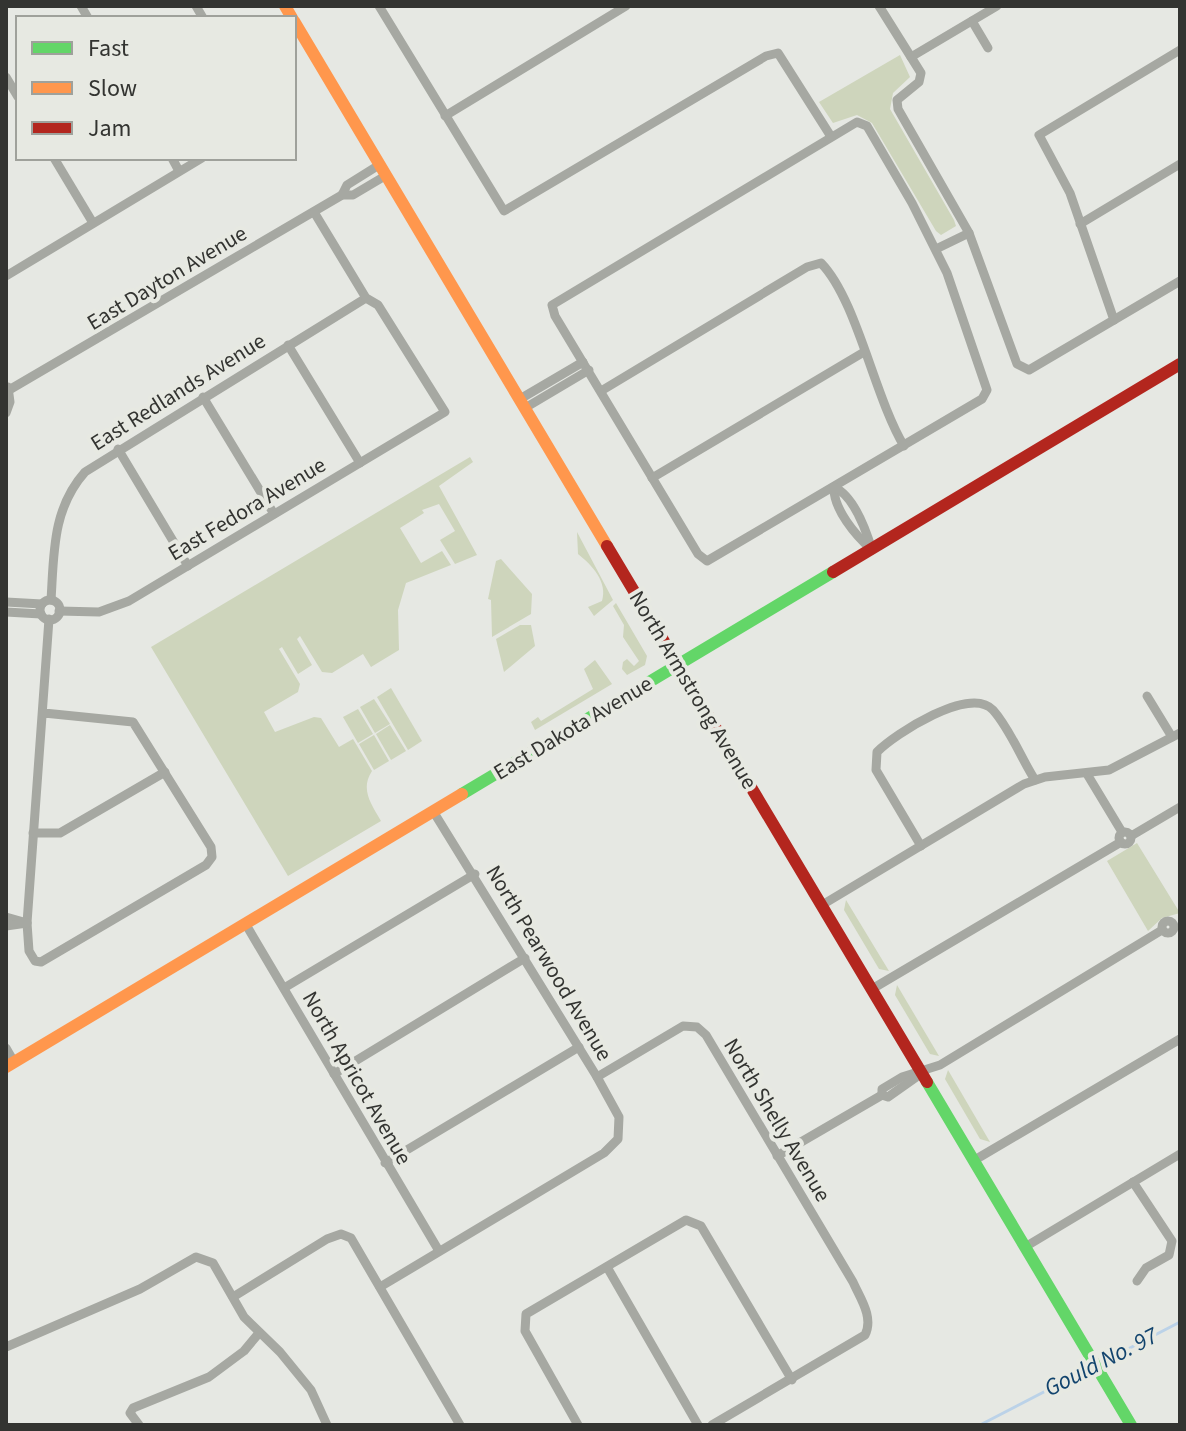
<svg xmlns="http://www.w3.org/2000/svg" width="1186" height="1431" font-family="'Source Sans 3',sans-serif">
<rect width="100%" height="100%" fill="#e6e8e3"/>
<g fill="#ced5bc">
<polygon points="900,55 910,77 893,93 890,109 954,220 956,226 941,235 936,231 872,123 857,115 833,123 819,102"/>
<path d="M470 457 473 462 439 486 477 555 455 564 440 540 455 531 439 504 422 510 424 513 400 528 421 563 442 551 451 565 406 583 398 610 399 650 371 667 363 654 332 673 322 672 300 636 297 639 312 665 298 674 282 647 279 649 300 684 298 692 264 712 275 732 314 717 321 718 339 747 353 739 372 771C360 789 371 804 381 821L288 876 151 647Z"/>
<path d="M577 532 613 600 594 616 588 607 602 601C608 582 592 565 578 554Z"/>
<polygon points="501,559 532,594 531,614 492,637 491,600 488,599 496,561"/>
<polygon points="616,603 647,656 645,665 627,675 622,669 623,662 627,659 634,666 639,661 623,637 624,625 613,606"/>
<polygon points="520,625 531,625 535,646 504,672 496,639"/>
<polygon points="595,660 612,684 535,730 531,722 538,717 541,721 593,689 584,669"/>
<polygon points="391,688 422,741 408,750 377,697"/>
<polygon points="374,699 390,724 375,733 360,707"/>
<polygon points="358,709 373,734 358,743 343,717"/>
<polygon points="390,725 406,751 391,760 376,734"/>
<polygon points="374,735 389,761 374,770 359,744"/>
<polygon points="1137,843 1180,913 1162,918 1148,931 1107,861"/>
<polygon points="846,900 889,971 879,969 844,910"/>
<polygon points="897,985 939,1056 930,1054 895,995"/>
<polygon points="948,1070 990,1142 980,1139 945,1079"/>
</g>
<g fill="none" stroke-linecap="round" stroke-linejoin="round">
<g stroke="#bbd2e8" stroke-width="3">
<polyline points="1101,1363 1180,1322"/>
<polyline points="980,1425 1094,1366"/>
</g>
<g stroke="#a6a8a2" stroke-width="9">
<polyline points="81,6 88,18"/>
<polyline points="196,6 203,18"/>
<polyline points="379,6 504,211 766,56 778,53 830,135"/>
<polyline points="879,6 921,73 919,82 897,100 898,109 969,233 1017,364 1029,370 1180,281"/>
<polyline points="972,21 988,48"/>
<polyline points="911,57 997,6"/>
<polyline points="6,77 18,97"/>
<polyline points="445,116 626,6"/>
<polygon points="857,122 867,126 912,203 947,273 987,390 982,399 707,561 698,554 555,316 552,305"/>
<polyline points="54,158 93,223"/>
<polyline points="172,158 179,171"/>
<polyline points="342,195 347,185 379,165"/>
<polyline points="1080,224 1180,164"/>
<polyline points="936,249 969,233"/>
<polyline points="6,276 202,158"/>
<polyline points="1114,320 1070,193 1039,135 1180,50"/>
<polyline points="288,345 360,463"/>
<polyline points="9,390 342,195 353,195 385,176"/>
<path d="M601 391 807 267 821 263C857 300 874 396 904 446"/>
<polyline points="203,397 274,514"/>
<polyline points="520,399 583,362"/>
<polyline points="525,408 589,370"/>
<polyline points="6,413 10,402 8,387"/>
<polyline points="118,449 188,566"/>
<polyline points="652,478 864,352"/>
<path d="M834 487C833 509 856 536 872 550"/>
<path d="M834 487C854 496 866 530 872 550"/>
<path d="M51 600C54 554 52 509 85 472L366 298"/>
<circle cx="50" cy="610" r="10"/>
<polyline points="6,602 42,604"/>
<polyline points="59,611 99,612 129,601 445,412 378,305 366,298 314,212"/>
<polyline points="6,612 41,614"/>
<polyline points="1147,696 1172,737"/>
<polyline points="44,713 133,722 211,847 212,857 206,865 41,962 35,961 29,951 27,923 49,619"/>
<polyline points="1087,774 1122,832"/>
<circle cx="1125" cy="838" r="6"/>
<polyline points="33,833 60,833 165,772"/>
<polyline points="1131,836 1180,807"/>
<path d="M921 846 876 770 877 752C895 734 970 685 993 710 1010 729 1021 758 1035 780"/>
<polyline points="822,905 1024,784 1045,777 1109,770 1180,733"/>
<polyline points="6,917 27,923"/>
<circle cx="1168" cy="927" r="6"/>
<polyline points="245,923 439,1251"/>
<polyline points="6,926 27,923"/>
<polyline points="284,988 475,874"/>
<polyline points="872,989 1121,842"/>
<polyline points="6,1048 14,1062"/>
<polyline points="334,1074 525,958"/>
<path d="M597 1077 683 1026 697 1027 706 1035 853 1282C860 1298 874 1317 865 1335L712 1425"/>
<polyline points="882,1095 882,1089 902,1077 940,1065 1162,930"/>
<polyline points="777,1156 882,1095 888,1097 922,1073"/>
<polyline points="973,1161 1180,1039"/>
<polyline points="385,1163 579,1047"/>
<polyline points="1133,1182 1172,1241 1169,1255 1146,1268 1137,1281"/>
<polyline points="1025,1247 1180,1154"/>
<polyline points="607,1267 698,1425"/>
<polyline points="380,1287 604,1153 618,1139 619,1117 597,1077 433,811"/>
<polyline points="233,1297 327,1239 341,1234 351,1238 460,1425"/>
<polyline points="6,1347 140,1289 196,1257 213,1263 244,1317 280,1352 311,1390 327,1425"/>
<polyline points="139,1425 130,1413 133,1408 209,1377 244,1351 259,1333"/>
<polyline points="578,1425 525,1331 526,1314 686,1220 701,1226 792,1380"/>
</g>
<g stroke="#63d668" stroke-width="12">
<polyline points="462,794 833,572"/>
<polyline points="927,1082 1131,1425"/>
</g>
<g stroke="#ff974d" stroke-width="12">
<polyline points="285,6 292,18"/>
<polyline points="294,21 607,546"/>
<polyline points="6,1067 462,794"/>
</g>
<g stroke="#b3261e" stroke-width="12">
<polyline points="607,546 927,1082"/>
<polyline points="833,572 1180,364"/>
</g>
</g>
<g text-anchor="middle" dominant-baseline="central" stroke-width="8" stroke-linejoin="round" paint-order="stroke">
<g font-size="22" fill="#333431" stroke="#e7e9e2">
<text transform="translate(167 278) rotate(-31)">East Dayton Avenue</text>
<text transform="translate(178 392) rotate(-32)">East Redlands Avenue</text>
<text transform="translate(247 509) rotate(-31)">East Fedora Avenue</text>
<text transform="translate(693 690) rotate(59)">North Armstrong Avenue</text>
<text transform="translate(573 728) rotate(-31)">East Dakota Avenue</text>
<text transform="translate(549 963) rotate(59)">North Pearwood Avenue</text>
<text transform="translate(357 1078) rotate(60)">North Apricot Avenue</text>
<text transform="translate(777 1120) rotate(59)">North Shelly Avenue</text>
</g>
<g font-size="24" font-style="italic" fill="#11436d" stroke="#e7e9e2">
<text transform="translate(1101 1362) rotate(-27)">Gould No. 97</text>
</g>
</g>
<rect width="1186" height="1431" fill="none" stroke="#333431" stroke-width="16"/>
<rect x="16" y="16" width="280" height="144" fill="#e7e9e2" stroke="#9fa19b" stroke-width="2"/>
<rect x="32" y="42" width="40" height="12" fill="#63d668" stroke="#9fa19b" stroke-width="2"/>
<text x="88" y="56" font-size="24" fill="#333431">Fast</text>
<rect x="32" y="82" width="40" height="12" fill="#ff974d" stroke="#9fa19b" stroke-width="2"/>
<text x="88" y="96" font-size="24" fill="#333431">Slow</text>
<rect x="32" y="122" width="40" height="12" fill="#b3261e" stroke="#9fa19b" stroke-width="2"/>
<text x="88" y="136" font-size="24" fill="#333431">Jam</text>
</svg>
